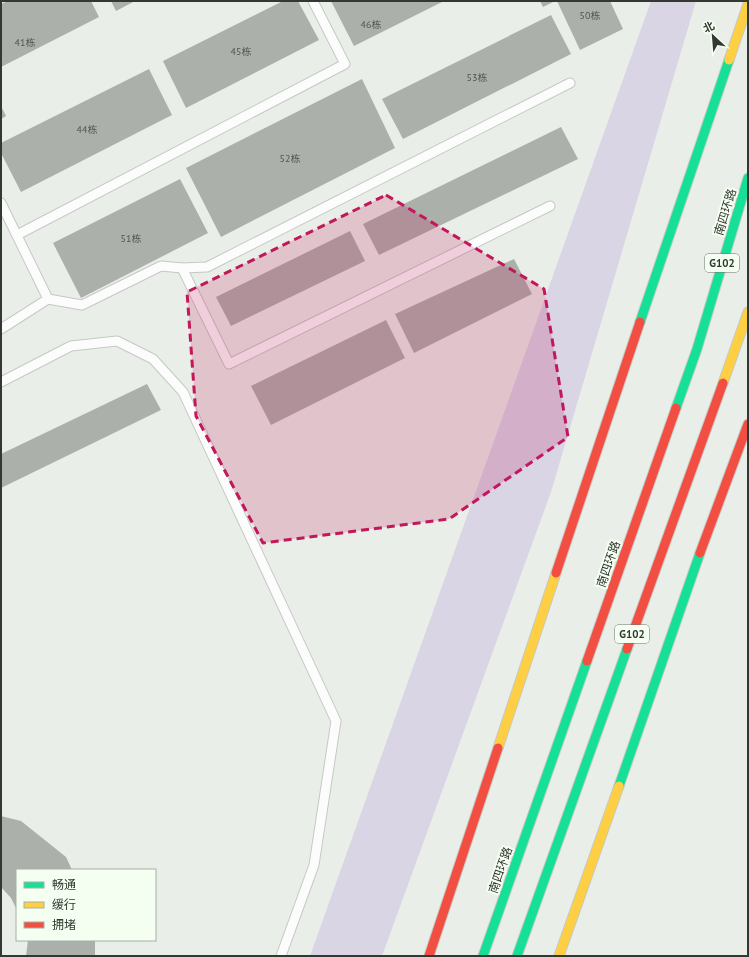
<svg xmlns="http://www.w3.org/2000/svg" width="749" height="957" font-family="'PT Sans','Noto Sans SC',sans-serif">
<rect width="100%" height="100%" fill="#e9eee8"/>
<polygon fill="#d9d5e5" points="651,1 696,1 551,492 382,956 310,956"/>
<g fill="#acb0ab">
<polygon points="8,1 91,1 99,17 1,67 1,4"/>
<polygon points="111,1 135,1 116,11"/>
<polygon points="283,1 298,1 319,40 186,108 163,61"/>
<polygon points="331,1 444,1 354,46"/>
<polygon points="540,1 555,1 543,7"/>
<polygon points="557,1 610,1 623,29 580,50"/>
<polygon points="551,15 571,54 403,139 382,99"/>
<polygon points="149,69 172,115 21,192 1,153 1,143"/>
<polygon points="362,79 395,148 221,237 186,168"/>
<polygon points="1,106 6,116 1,119"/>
<polygon points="561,127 578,159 379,255 363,224"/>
<polygon points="180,179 208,233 81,298 53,243"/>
<polygon points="350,231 365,261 231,326 216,297"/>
<polygon points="514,259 532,294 414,353 395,314"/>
<polygon points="386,320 405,358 271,425 251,386"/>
<polygon points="147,384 161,410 1,488 1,454"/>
<polygon points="1,816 21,821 66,857 72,870 17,870 17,910 11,898 1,887"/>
<polygon points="28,940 95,940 95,956 26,956"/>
</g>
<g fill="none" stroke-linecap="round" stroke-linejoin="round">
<defs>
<g id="lane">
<polyline points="1,203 48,299 1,329"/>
<polyline points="17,235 345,64 313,1"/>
<polyline points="182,268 229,364 550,206"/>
<polyline points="48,299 82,305 161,266 182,268 207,267 570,83"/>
<polyline points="1,382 71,346 117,341 153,359 183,392 336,721 314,865 281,956"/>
</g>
<g id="fast">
<polyline points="640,322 729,60"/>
<polyline points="676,408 697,349 748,178"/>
<polyline points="619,786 700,553"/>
<polyline points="483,956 587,661"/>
<polyline points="517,956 627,649"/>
</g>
<g id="slow">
<polyline points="729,60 748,4"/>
<polyline points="723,383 748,312"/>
<polyline points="498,748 556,573"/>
<polyline points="559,956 619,786"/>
</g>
<g id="jam">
<polyline points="700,553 748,424"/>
<polyline points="556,573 640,322"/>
<polyline points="627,649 723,383"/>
<polyline points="587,661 676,408"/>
<polyline points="429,956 498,748"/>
</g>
</defs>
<use href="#lane" stroke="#c5c9c4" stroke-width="11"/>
<use href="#fast" stroke="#c5c9c4" stroke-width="11"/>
<use href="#slow" stroke="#c5c9c4" stroke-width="11"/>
<use href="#jam" stroke="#c5c9c4" stroke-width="11"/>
<use href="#lane" stroke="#fcfcfc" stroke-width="9"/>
<use href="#fast" stroke="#16e098" stroke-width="9"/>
<use href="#slow" stroke="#ffcf43" stroke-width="9"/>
<use href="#jam" stroke="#f24e42" stroke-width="9"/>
</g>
<path fill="#c2185b" fill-opacity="0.2" stroke="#c2185b" stroke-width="3" stroke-dasharray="8 5" stroke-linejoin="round" d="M386 195 544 289 568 437 449 519 263 543 196 416 187 292Z"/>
<g text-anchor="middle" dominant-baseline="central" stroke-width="4" stroke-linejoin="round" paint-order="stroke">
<g font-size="10" fill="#515650">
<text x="590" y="15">50栋</text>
<text x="371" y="24">46栋</text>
<text x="25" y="42">41栋</text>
<text x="241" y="51">45栋</text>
<text x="477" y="77">53栋</text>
<text x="87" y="129">44栋</text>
<text x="290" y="158">52栋</text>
<text x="131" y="238">51栋</text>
</g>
<g fill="#f4fff1" stroke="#6d746b" stroke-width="1">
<rect x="705" y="254" width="34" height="18" rx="3"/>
<rect x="615" y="625" width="34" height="18" rx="3"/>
</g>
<g font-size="11" font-weight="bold" fill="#333832">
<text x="722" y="263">G102</text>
<text x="632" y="634">G102</text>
</g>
<g font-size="12" fill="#333832" stroke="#f4fff1">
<text transform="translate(725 212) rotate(-73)">南四环路</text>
<text transform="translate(608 564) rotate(-71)">南四环路</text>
<text transform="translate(500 870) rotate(-71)">南四环路</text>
</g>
</g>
<rect width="749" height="957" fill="none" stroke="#333832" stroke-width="4"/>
<rect x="16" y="869" width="140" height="72" fill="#f4fff1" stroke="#a7afa5"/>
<rect x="24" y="882" width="20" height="6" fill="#16e098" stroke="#a7afa5"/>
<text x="52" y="889" font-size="12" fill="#333832">畅通</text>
<rect x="24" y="902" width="20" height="6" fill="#ffcf43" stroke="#a7afa5"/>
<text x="52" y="909" font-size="12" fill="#333832">缓行</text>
<rect x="24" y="922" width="20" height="6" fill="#f24e42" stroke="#a7afa5"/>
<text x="52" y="929" font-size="12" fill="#333832">拥堵</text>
<g transform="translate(713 36) rotate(334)" stroke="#f4fff1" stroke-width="3" paint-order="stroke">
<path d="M0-3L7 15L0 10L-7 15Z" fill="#333832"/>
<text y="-6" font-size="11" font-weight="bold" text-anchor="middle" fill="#333832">北</text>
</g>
</svg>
